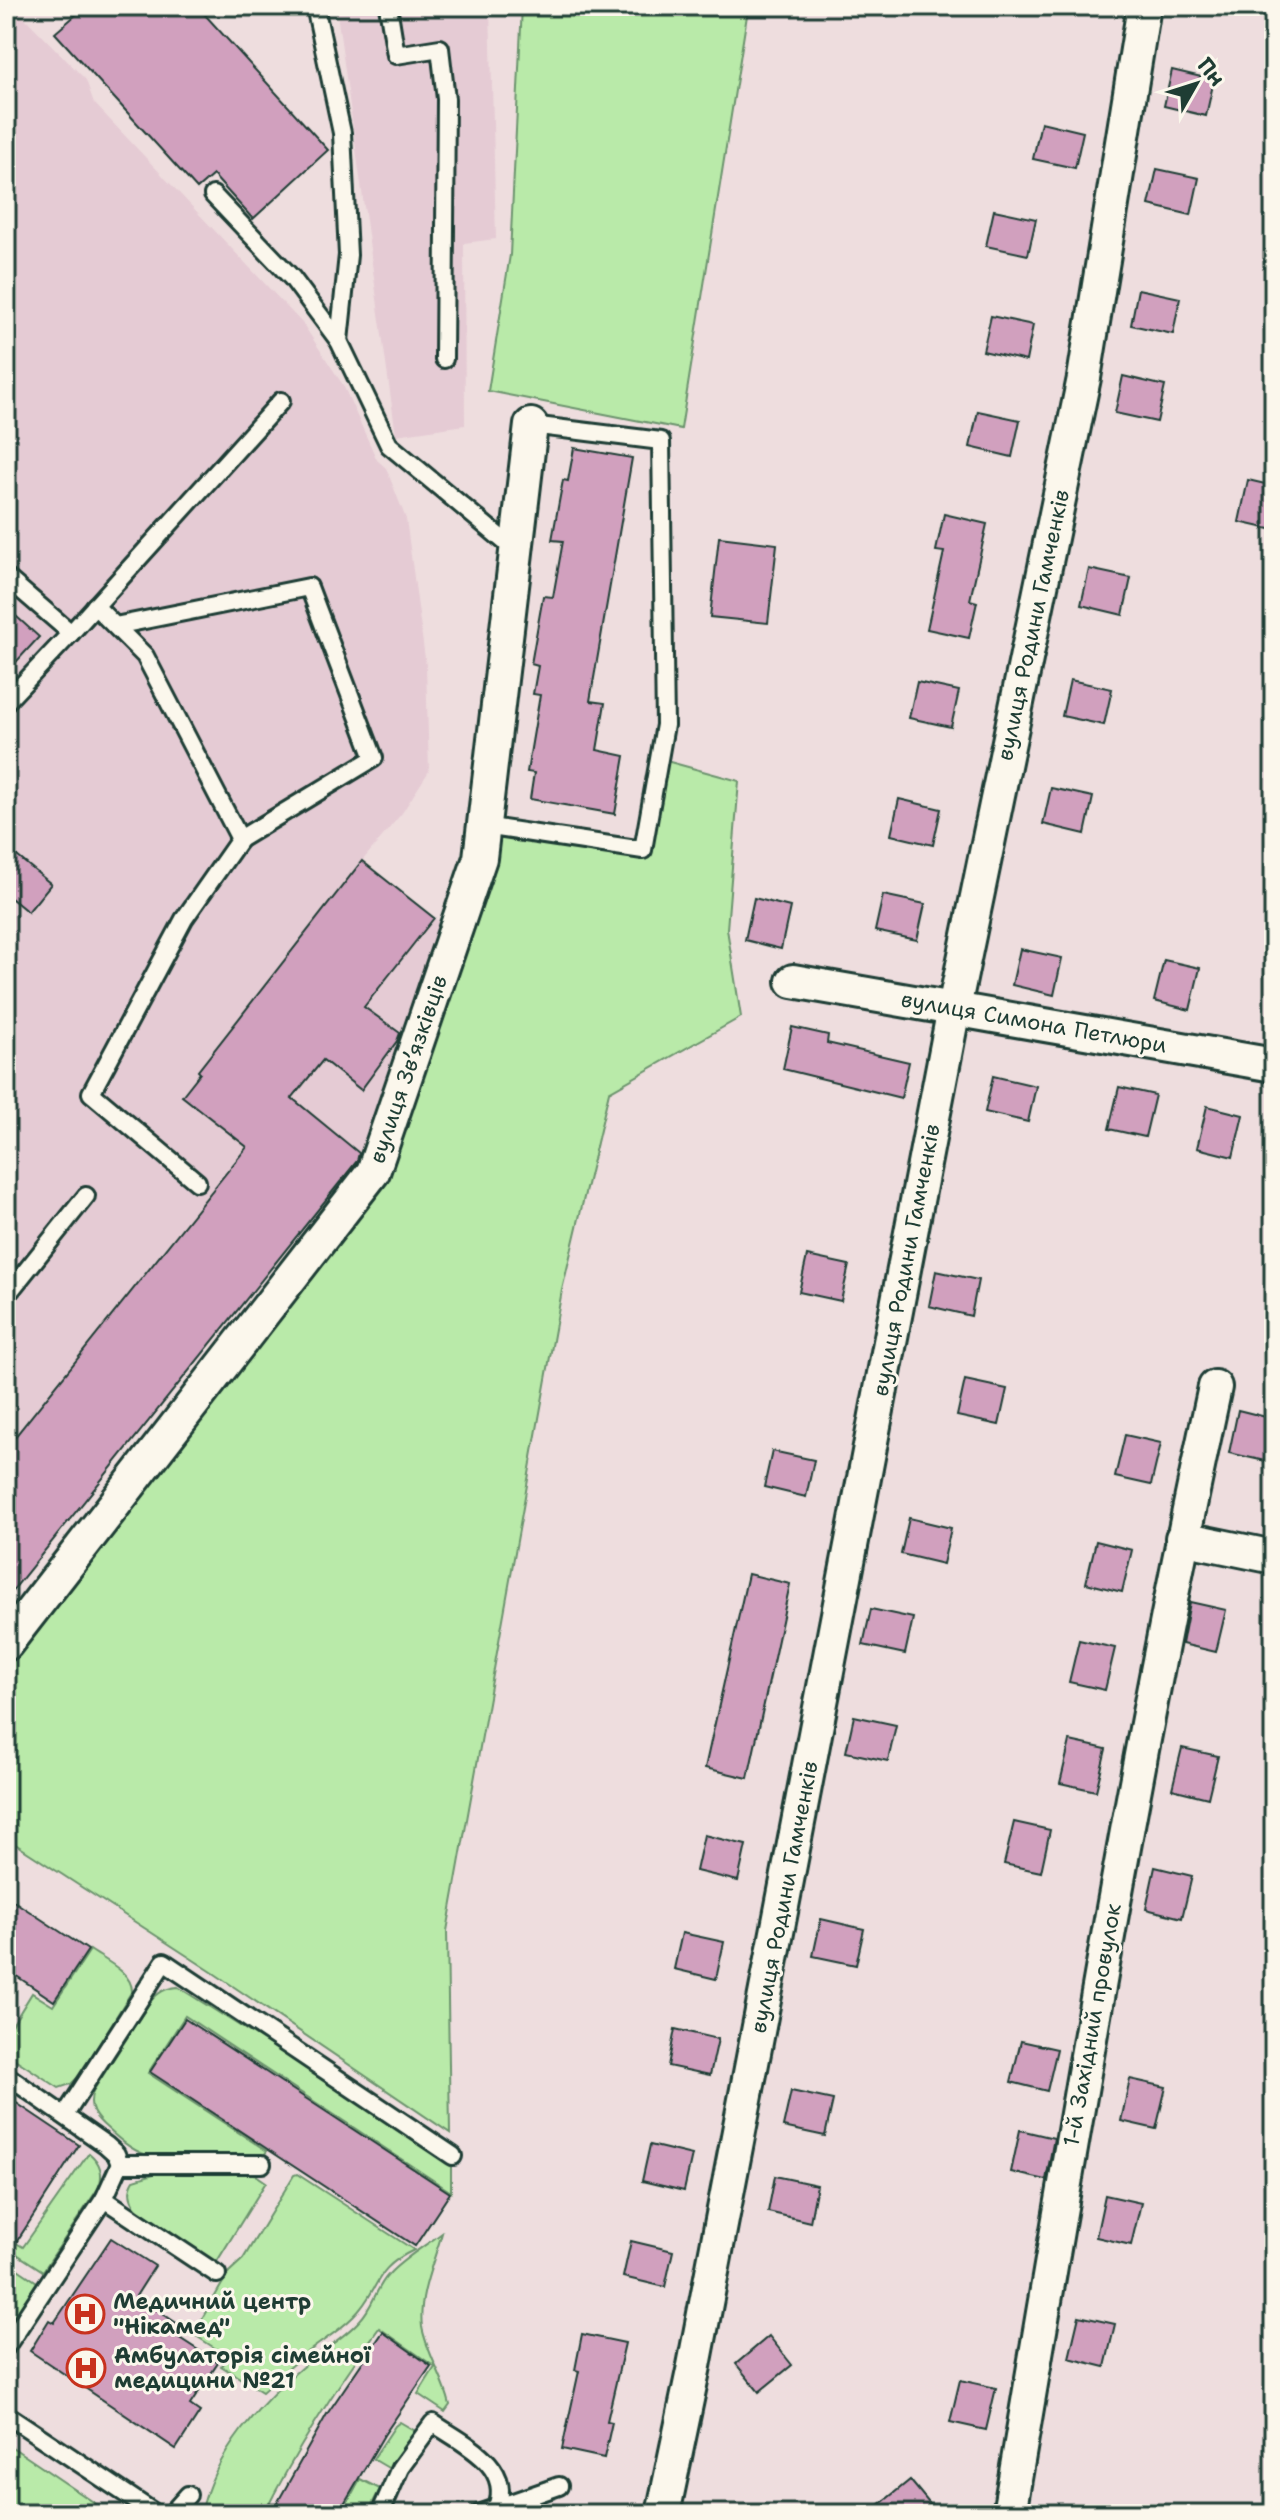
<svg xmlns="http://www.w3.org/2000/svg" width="1280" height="2520" font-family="'Shantell Sans',sans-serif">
<rect width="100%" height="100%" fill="#eeddde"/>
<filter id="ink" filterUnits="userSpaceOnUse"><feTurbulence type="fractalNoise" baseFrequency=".0125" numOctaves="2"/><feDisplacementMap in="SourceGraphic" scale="16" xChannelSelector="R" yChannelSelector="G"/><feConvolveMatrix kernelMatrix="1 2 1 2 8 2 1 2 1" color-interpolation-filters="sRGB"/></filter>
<g filter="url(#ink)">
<g fill="#e5cbd4">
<polygon points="6,6 13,6 86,80 94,103 303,324 343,385 377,460 386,468 406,519 426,666 429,771 402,813 362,861 443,925 406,1036 362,1155 6,1599"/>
<polygon points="336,6 490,7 496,239 464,243 465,425 396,435"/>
</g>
<g fill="#b9eaa9" stroke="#6c946e" stroke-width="2">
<polygon points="522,6 733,6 748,9 681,429 488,391 510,255"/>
<polygon points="659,759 739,781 727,929 741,1017 609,1092 562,1290 447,1931 450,2133 212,1972 6,1838 6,1671 373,1172 484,826 643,850"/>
<path d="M90 1950C104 1960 132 1972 132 1991L80 2075 71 2084 59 2088 7 2054 6 2035 32 1993 53 2006Z"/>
<path d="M178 1987 321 2077 451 2163V2192L185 2016 148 2073 267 2151 264 2155C234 2156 170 2162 144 2154 130 2149 118 2138 108 2129 95 2118 87 2108 93 2091L150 2002C158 1992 166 1988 178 1987Z"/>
<path d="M89 2153C100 2162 104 2173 99 2187L43 2271 6 2247V2237L23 2247Z"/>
<path d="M160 2172 253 2173 266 2182 216 2263 138 2210C130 2201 127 2191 134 2180Z"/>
<path d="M297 2174 414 2250C371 2270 381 2290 353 2317 338 2332 320 2342 304 2355 289 2366 276 2380 262 2392L221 2366 227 2356 193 2334 229 2272 243 2259 294 2175Z"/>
<path d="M442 2233C434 2262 418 2296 422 2327 427 2354 444 2378 450 2405L445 2412 418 2394 435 2367 379 2328C336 2387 297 2448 264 2514H201C213 2454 262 2400 308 2362 325 2348 345 2337 360 2320 373 2307 376 2287 389 2274 404 2258 425 2246 442 2233Z"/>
<polygon points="6,2261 37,2282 6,2330"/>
<polygon points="400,2422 417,2432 405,2444 390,2469 373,2459 395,2426"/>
<polygon points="6,2443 111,2514 6,2514"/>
<polygon points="360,2479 380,2489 367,2514 341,2514"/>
</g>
<g fill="#d1a0be" stroke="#1f3d34" stroke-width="2">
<polygon points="86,6 197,6 328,150 253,219 213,175 197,189 55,33"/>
<polygon points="1172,70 1214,80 1206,116 1164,106"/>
<polygon points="1041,122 1083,132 1075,168 1033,159"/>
<polygon points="1157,169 1199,178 1191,215 1149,205"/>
<polygon points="994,210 1036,219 1028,255 986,246"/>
<polygon points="1138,289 1180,298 1173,334 1131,325"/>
<polygon points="991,316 1033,325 1026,361 983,351"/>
<polygon points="1123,376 1165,386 1157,422 1115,413"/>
<polygon points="978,411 1020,420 1012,457 970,447"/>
<polygon points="574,448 632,458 590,701 605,703 597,750 625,756 615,814 530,799 534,773 527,772 540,695 533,694 538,666 531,664 543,596 553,597 563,541 552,540 563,480 568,481"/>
<polygon points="1248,480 1274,486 1274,530 1239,522"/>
<polygon points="944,514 987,524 970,600 977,602 969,638 927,629 944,552 936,551"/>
<polygon points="719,537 777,544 768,623 710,617"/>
<polygon points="1089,569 1131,578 1123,615 1081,605"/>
<polygon points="6,607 39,637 6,673"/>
<polygon points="1070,680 1112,689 1104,725 1062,716"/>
<polygon points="917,682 959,691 951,727 909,718"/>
<polygon points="1051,788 1093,797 1085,834 1043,824"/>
<polygon points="899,799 941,809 933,845 891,835"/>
<polygon points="6,847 51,884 28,912 6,894"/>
<polygon points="362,861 434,918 364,1007 400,1033 397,1041 361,1090 323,1060 292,1098 359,1153 357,1161 6,1599 6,1448 247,1147 182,1096 200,1073 198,1071"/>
<polygon points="883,895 925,904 917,940 875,931"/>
<polygon points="754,898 790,907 781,949 745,940"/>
<polygon points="1020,949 1062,958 1054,995 1012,985"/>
<polygon points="1164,960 1200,968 1190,1010 1154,1001"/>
<polygon points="792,1027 828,1035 827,1043 909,1062 901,1098 783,1069"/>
<polygon points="993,1076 1036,1086 1028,1122 985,1112"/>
<polygon points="1119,1087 1155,1095 1145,1137 1109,1129"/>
<polygon points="1207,1106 1243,1115 1233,1157 1197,1148"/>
<polygon points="807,1256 849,1265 841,1301 799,1292"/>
<polygon points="936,1271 978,1280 971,1316 929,1306"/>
<polygon points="965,1380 1007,1389 999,1425 957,1416"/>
<polygon points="1238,1410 1274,1419 1265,1461 1229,1453"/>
<polygon points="1125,1435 1161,1443 1151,1485 1115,1477"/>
<polygon points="772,1451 814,1460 806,1497 764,1487"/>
<polygon points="909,1518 951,1528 943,1564 901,1554"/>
<polygon points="1096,1541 1132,1550 1122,1592 1086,1583"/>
<polygon points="748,1574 790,1584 748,1778 705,1768"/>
<polygon points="1190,1602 1226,1610 1216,1652 1182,1644"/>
<polygon points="871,1609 913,1618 905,1654 863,1645"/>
<polygon points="1079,1640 1115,1648 1105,1690 1069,1682"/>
<polygon points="854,1716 896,1725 888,1761 846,1752"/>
<polygon points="1070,1741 1106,1749 1096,1791 1060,1783"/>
<polygon points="1182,1748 1218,1756 1208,1798 1172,1789"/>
<polygon points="1014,1822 1050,1830 1041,1872 1004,1864"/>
<polygon points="704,1835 746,1845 738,1881 696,1871"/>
<polygon points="1155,1867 1192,1876 1182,1918 1146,1909"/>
<polygon points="6,1896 88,1950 54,2001 6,1969"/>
<polygon points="821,1919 864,1929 856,1965 813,1956"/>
<polygon points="682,1933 724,1942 716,1979 674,1969"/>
<polygon points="185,2019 450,2193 415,2246 150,2072"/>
<polygon points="675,2029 718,2039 710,2075 668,2066"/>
<polygon points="1021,2041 1057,2049 1047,2091 1011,2082"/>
<polygon points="1130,2079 1166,2087 1156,2129 1121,2121"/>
<polygon points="791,2091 833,2100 825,2136 783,2127"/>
<polygon points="6,2096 79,2145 6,2258"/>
<polygon points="1020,2130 1054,2138 1046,2180 1011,2172"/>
<polygon points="650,2145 692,2155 684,2191 642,2181"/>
<polygon points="775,2176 817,2185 810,2222 768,2212"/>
<polygon points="1105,2195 1141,2203 1131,2245 1096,2237"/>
<polygon points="111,2238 155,2266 136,2296 181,2326 175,2335 218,2363 190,2405 200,2412 176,2449 30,2351 49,2320 54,2323"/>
<polygon points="631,2241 673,2251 665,2287 623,2277"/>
<polygon points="1079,2316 1115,2324 1105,2367 1069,2358"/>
<polygon points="383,2332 431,2366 384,2435 338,2514 271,2514 327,2414"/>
<polygon points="582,2334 625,2343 607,2421 612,2422 604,2458 562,2449 579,2371 575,2370"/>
<polygon points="769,2336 792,2365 759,2392 736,2364"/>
<polygon points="960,2380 996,2388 986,2430 950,2422"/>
<polygon points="910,2480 938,2514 868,2514"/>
</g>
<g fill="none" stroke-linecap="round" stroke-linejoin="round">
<defs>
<g id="lane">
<polyline points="315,6 342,133 348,255 339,341"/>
<polyline points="388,6 396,55 440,48 446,99 444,359"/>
<polyline points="213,195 292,278 339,341 389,445 515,550"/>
<polyline points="6,577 71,633 6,702"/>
<polyline points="95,606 145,656 240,839 374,758 309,587 115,626"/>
<polyline points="71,633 281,401"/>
<polyline points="484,826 643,850 665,725 661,441 531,425"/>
<polyline points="197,1182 91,1093 184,919 240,839"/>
<polyline points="6,1296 86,1196"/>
<polyline points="6,2075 106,2145 116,2154 120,2164"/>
<polyline points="65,2115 164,1962 453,2156"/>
<polyline points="104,2199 217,2274"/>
<polyline points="6,2347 104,2199 120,2164 262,2164"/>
<polyline points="6,2414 156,2514"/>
<polyline points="171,2514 188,2495"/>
<path d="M380 2514 400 2468 433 2423C462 2443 513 2465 497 2507"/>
<polyline points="479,2514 559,2486"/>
</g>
<g id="street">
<polyline points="793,981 1274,1065"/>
<polyline points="1182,1538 1274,1557"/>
<polyline points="6,1644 373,1172 480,858 531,425"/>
<polyline points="663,2514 694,2366 954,1008 1084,378 1144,6"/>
<path d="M1009 2514C1073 2137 1134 1761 1215 1387"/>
</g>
</defs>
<use href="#lane" stroke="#1f3d34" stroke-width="22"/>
<use href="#street" stroke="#1f3d34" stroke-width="38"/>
<use href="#lane" stroke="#fbf7ec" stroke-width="16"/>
<use href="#street" stroke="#fbf7ec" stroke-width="32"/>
</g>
</g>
<defs>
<symbol id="hospital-ring" viewBox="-11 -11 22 22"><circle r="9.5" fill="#fbf7ec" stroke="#c8321e" stroke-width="1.5"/><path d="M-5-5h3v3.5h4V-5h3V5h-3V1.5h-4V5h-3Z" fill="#c8321e"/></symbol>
</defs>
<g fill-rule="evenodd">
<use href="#hospital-ring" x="63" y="2292" width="44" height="44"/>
<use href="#hospital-ring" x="64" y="2346" width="44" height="44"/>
</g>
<g text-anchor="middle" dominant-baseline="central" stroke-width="6" stroke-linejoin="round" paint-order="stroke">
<g font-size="22" fill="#1f3d34" stroke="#fbf7ec">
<text transform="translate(1033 625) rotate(-78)">вулиця Родини Гамченків</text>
<text transform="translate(1034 1022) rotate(10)">вулиця Симона Петлюри</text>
<text transform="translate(408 1069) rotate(-71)">вулиця Звʼязківців</text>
<text transform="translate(906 1260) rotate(-79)">вулиця Родини Гамченків</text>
<text transform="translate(784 1897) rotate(-79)">вулиця Родини Гамченків</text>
<text transform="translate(1092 2025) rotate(-80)">1-й Західний провулок</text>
</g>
<g font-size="22" font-weight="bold" fill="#1f3d34" stroke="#fbf7ec" text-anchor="start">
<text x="113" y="2301">Медичний центр<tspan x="113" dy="25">"Нікамед"</tspan></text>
<text x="114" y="2355">Амбулаторія сімейної<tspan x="114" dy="25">медицини №21</tspan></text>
</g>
</g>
<rect width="1280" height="2520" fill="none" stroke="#fbf7ec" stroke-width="32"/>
<rect x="16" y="16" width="1248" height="2488" fill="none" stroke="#1f3d34" stroke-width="3" filter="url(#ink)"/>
<g transform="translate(1196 84) rotate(51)" stroke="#fbf7ec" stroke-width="6" paint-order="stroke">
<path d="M0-6L14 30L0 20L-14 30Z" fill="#1f3d34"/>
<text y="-12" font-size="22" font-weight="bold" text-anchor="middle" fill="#1f3d34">Пн</text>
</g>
</svg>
